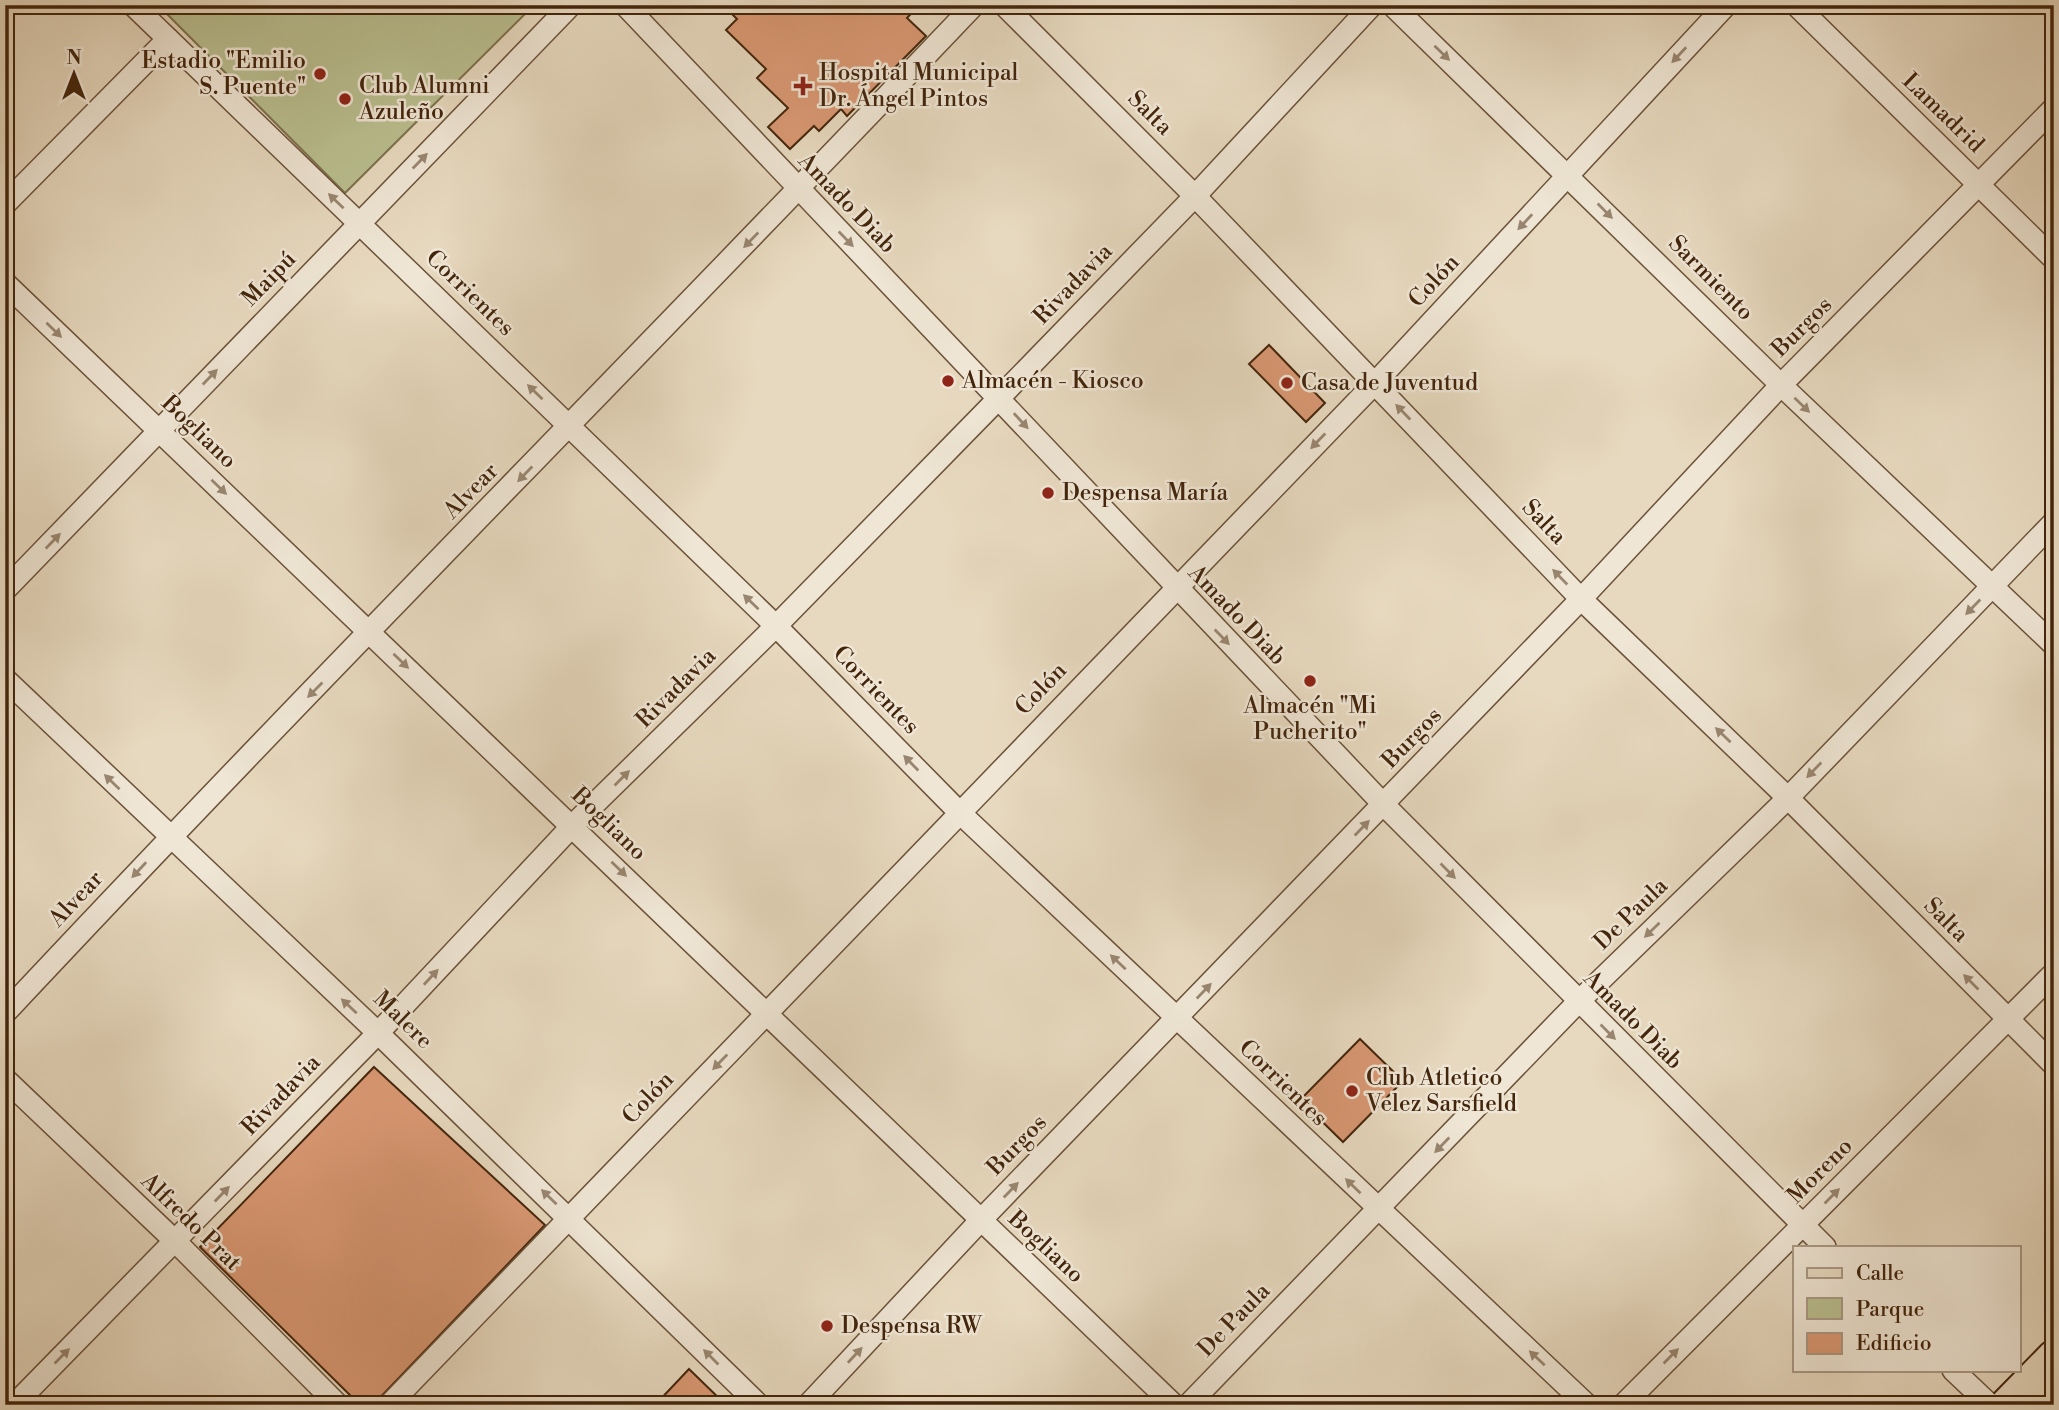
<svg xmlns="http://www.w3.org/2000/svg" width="2059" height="1410" font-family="'Libre Bodoni',serif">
<rect width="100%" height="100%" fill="#e7d9bf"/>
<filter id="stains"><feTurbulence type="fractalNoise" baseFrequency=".00286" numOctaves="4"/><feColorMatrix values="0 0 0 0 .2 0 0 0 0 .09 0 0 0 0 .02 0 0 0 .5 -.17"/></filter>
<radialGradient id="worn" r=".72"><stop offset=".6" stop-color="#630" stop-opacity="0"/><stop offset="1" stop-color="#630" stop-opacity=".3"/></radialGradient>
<polygon fill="#b9be8f" stroke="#7e724e" stroke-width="2" points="158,5 534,5 345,193"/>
<g fill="#d99873" stroke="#43250c" stroke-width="2">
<polygon points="723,5 919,5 907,18 926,36 847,116 841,109 819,131 814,126 790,149 768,127 788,108 757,78 766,69 726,30 737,19"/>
<polygon points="1269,345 1325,403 1306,422 1249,364"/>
<polygon points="1360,1039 1403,1081 1343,1142 1300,1100"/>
<polygon points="374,1067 545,1225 373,1405 360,1405 200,1247"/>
<polygon points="689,1369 726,1405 655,1405"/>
</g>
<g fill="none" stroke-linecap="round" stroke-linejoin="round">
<defs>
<g id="street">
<polyline points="133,5 776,626 959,812 1587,1405"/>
<polyline points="625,5 1384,805 1825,1247"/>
<polyline points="1004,5 1195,196 1581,599 1788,798 2054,1065"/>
<polyline points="1392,5 1781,385 2054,645"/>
<polyline points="1796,5 2054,259"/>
<polyline points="5,204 168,39"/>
<polyline points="5,283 1174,1405"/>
<polyline points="5,590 571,5"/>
<polyline points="5,679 378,1033 759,1405"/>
<path d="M5 1013C323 673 653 343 974 5"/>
<polyline points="5,1079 176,1242 338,1405"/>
<polyline points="1953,1370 1990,1405"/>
<polyline points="14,1405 378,1033 573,825 776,626 999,398 1195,196 1372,5"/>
<polyline points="389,1405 1375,383 1726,5"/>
<polyline points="808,1405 980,1221 1581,599 1781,385 2054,108"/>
<polyline points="1188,1405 1578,1002 1788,798 2054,522"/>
<polyline points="1623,1405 2054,973"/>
</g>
<g id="primary">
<polyline points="2007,1405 2054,1357"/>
<polyline points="2042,1405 2054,1392"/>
</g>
</defs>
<use href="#street" stroke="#6c5239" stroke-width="24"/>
<use href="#primary" stroke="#43250c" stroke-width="37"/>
<use href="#street" stroke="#efe6d5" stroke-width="21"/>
<use href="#primary" stroke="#e7d9bf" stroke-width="33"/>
</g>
<defs><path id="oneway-solid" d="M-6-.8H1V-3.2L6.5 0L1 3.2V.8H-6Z" transform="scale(1.75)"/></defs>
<g fill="#998670">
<use href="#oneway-solid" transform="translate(1442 53) rotate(44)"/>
<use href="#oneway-solid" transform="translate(1679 55) rotate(133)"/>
<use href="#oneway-solid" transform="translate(420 161) rotate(-46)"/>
<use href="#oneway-solid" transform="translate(336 201) rotate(-136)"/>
<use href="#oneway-solid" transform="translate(1605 211) rotate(45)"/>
<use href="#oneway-solid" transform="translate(1525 222) rotate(133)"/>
<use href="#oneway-solid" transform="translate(846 239) rotate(46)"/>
<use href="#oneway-solid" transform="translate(751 240) rotate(134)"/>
<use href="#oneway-solid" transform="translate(54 330) rotate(44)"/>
<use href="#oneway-solid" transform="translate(210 377) rotate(-46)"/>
<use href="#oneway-solid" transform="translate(535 392) rotate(-136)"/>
<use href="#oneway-solid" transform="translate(1802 405) rotate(44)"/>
<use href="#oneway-solid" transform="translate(1403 412) rotate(-134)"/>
<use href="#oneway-solid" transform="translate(1021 421) rotate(47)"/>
<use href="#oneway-solid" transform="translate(1318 441) rotate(134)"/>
<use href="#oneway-solid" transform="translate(525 474) rotate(134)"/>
<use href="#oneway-solid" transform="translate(219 487) rotate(44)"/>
<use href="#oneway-solid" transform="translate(53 541) rotate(-46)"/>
<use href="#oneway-solid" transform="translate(1560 577) rotate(-134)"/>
<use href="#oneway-solid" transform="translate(751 602) rotate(-136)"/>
<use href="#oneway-solid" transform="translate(1973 607) rotate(134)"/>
<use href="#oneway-solid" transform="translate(1222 637) rotate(46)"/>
<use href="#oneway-solid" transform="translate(401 661) rotate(44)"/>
<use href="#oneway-solid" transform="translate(315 690) rotate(135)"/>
<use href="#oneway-solid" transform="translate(1723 735) rotate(-136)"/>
<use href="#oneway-solid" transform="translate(911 763) rotate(-134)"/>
<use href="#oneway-solid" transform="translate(1814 770) rotate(134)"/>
<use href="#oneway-solid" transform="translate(622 778) rotate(-45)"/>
<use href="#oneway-solid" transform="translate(112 782) rotate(-136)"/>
<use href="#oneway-solid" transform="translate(1362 828) rotate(-46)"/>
<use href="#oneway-solid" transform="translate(619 869) rotate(44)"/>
<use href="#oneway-solid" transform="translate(139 870) rotate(133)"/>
<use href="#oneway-solid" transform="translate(1448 871) rotate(45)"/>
<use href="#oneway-solid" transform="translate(1652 930) rotate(136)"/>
<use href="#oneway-solid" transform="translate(1118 962) rotate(-137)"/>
<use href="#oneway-solid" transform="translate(431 977) rotate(-47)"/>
<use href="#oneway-solid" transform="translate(1971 982) rotate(-135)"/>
<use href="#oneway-solid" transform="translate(1204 991) rotate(-46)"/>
<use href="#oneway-solid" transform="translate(349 1006) rotate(-137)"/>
<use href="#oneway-solid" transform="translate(1608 1032) rotate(45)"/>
<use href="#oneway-solid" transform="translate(720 1062) rotate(134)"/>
<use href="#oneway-solid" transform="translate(1442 1145) rotate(134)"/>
<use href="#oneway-solid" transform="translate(1353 1186) rotate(-136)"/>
<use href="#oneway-solid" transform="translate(1011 1190) rotate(-46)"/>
<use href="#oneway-solid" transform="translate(222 1194) rotate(-46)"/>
<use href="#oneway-solid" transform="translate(1832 1196) rotate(-45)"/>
<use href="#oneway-solid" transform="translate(549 1197) rotate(-136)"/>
<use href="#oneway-solid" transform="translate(855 1355) rotate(-47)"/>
<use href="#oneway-solid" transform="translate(62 1356) rotate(-45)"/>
<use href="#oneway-solid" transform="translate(1671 1356) rotate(-45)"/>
<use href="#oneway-solid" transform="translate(711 1357) rotate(-135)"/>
<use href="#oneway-solid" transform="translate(1537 1358) rotate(-137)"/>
</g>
<g fill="#8f2418" stroke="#efe6d5" stroke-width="2.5">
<circle cx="320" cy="74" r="7"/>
<path d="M799.5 75.5h7v7h7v7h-7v7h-7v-7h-7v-7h7z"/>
<circle cx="345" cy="99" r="7"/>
<circle cx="948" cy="381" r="7"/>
<circle cx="1287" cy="383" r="7"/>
<circle cx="1048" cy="493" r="7"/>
<circle cx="1310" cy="681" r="7"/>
<circle cx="1352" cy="1091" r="7"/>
<circle cx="827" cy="1326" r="7"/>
</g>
<g text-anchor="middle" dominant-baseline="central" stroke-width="5" stroke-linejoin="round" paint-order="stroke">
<g font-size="23" fill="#43250c" stroke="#efe6d5" text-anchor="start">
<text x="306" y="61" text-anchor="end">Estadio "Emilio<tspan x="306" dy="26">S. Puente"</tspan></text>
<text x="819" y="73">Hospital Municipal<tspan x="819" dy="26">Dr. Ángel Pintos</tspan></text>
<text x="359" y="86">Club Alumni<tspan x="359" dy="26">Azuleño</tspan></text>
<text x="962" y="381">Almacén - Kiosco</text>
<text x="1301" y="383">Casa de Juventud</text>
<text x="1062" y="493">Despensa María</text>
<text x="1310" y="706" text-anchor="middle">Almacén "Mi<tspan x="1310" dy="26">Pucherito"</tspan></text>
<text x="1366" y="1078">Club Atletico<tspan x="1366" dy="26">Velez Sarsfield</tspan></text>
<text x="841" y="1326">Despensa RW</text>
</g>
<g font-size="23" fill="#43250c" stroke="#efe6d5">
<text transform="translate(1150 113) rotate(45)">Salta</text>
<text transform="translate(1943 113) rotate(44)">Lamadrid</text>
<text transform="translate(847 203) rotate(46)">Amado Diab</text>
<text transform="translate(1711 278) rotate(45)">Sarmiento</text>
<text transform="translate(269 279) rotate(-46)">Maipú</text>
<text transform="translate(1434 281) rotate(-47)">Colón</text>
<text transform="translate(1073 284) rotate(-46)">Rivadavia</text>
<text transform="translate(470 293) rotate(44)">Corrientes</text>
<text transform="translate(1802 327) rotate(-45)">Burgos</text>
<text transform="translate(199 432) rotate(44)">Bogliano</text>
<text transform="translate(471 491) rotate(-46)">Alvear</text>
<text transform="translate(1544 522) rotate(46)">Salta</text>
<text transform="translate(1237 615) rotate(46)">Amado Diab</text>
<text transform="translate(676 688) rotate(-45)">Rivadavia</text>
<text transform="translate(1041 689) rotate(-46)">Colón</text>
<text transform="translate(876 690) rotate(46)">Corrientes</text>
<text transform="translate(1412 738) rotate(-46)">Burgos</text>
<text transform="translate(609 824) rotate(44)">Bogliano</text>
<text transform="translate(76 899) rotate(-47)">Alvear</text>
<text transform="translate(1631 914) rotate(-44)">De Paula</text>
<text transform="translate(1946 920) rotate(45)">Salta</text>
<text transform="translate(403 1020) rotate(44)">Malere</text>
<text transform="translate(1633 1020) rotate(45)">Amado Diab</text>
<text transform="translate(1283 1083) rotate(44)">Corrientes</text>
<text transform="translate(281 1095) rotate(-46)">Rivadavia</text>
<text transform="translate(648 1098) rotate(-46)">Colón</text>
<text transform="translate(1017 1145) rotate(-46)">Burgos</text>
<text transform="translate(1820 1171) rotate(-45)">Moreno</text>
<text transform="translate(191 1222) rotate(44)">Alfredo Prat</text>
<text transform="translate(1046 1247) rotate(43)">Bogliano</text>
<text transform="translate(1234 1320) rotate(-46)">De Paula</text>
</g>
</g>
<rect width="2059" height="1410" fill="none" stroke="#e7d9bf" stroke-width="28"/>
<rect x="7" y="7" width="2045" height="1396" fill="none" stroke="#43250c" stroke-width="3.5"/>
<rect x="14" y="14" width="2031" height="1382" fill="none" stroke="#43250c" stroke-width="2"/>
<rect x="1793" y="1246" width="228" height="126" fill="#efe6d5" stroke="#aa9985" stroke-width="2"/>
<rect x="1807" y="1268" width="35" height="10" fill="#e7d9bf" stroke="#aa9985" stroke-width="2"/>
<text x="1856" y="1280" font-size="21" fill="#43250c">Calle</text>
<rect x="1807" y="1298" width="35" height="21" fill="#b9be8f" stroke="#aa9985" stroke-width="2"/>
<text x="1856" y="1316" font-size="21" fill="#43250c">Parque</text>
<rect x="1807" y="1333" width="35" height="21" fill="#d99873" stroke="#aa9985" stroke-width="2"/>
<text x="1856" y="1350" font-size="21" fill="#43250c">Edificio</text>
<g transform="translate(74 74)" stroke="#efe6d5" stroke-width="5" paint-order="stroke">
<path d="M0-5L12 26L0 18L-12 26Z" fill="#43250c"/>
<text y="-10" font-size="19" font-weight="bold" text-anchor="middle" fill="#43250c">N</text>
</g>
<rect width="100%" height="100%" filter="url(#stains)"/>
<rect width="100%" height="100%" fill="url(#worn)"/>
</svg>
